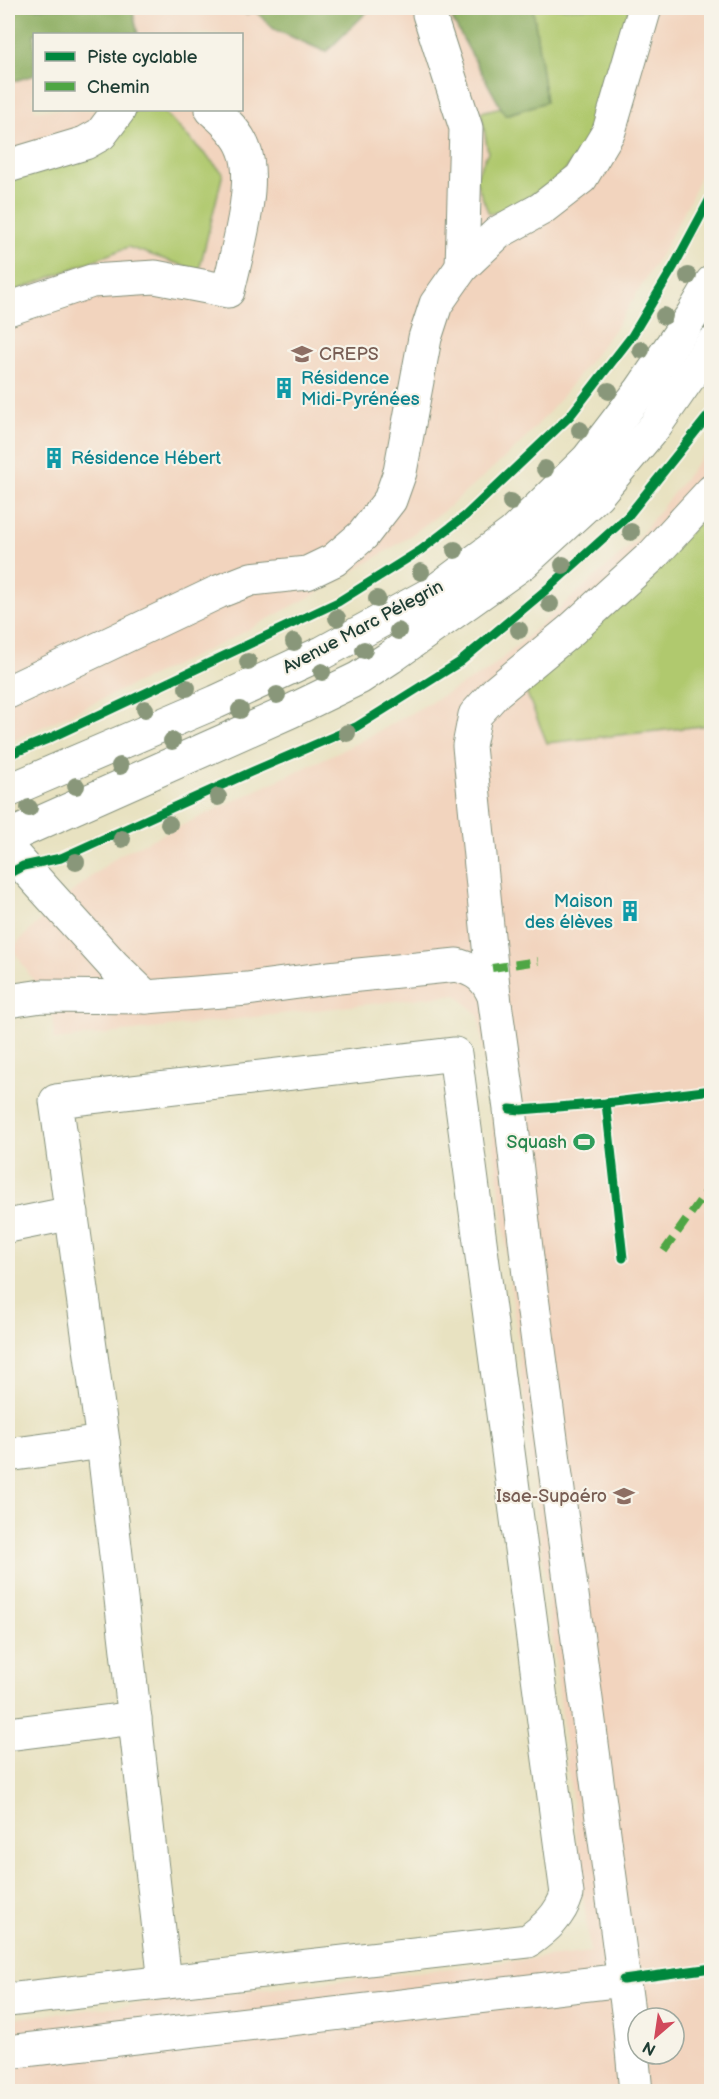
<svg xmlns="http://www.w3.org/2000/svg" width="719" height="2099" font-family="'Balsamiq Sans',sans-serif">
<rect width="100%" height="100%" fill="#f7f3e8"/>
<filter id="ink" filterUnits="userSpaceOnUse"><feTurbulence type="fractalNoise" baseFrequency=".0167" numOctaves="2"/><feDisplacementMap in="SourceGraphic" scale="12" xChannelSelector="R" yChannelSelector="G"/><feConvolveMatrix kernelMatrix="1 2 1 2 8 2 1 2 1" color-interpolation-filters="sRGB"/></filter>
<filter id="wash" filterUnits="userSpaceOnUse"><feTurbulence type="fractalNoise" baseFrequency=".008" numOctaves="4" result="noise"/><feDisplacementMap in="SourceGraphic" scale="24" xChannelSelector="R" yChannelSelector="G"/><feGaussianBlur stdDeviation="1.35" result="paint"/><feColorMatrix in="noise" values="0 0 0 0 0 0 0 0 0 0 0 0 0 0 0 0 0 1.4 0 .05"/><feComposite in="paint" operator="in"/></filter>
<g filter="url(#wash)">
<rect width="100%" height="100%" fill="#e8e2c1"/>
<g fill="#f2d4be" fill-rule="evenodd">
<path d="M8 8H712L711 148 692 196 665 248 614 330 552 409 519 445 445 510 406 539 328 587 231 639 8 743ZM34 34H242V110H34Z"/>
<path d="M711 445V2091H8V2019L590 1952 479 1016 456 994 54 1040 52 1009 12 948 58 903 119 855 357 743 489 670 636 541ZM638 2018H674V2054H638Z"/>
</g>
<g fill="#b0c96e" stroke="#688351" stroke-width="1.5">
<polygon points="533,8 630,8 593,132 561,177 508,210 489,214 475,179 488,152 481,112 501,107 506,115 546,102"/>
<polygon points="135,110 162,110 223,173 199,271 128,247 8,294 8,177 99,149"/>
<polygon points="711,511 711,725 547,743 525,689"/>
</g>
<g fill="#8cad61" stroke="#56754a" stroke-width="1.5">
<polygon points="8,8 132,8 138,34 34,34 34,75 8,83"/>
<polygon points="240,8 371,8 326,52 274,29 253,9 247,15"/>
<polygon points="446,8 533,8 546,102 505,115"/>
</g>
</g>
<g filter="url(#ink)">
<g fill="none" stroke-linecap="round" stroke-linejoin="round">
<defs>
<g id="minor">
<polyline points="429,14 466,128 462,267"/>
<polyline points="8,166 85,143 101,134 119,110"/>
<path d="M8 309 92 281 155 277 228 291C236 255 258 182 244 149 238 133 225 121 212 110"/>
<polyline points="8,692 218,592 251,579 307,573 334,560 363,535 390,500 400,472 425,338 436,304 462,267 499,232 541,209 581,178 609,131 645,8"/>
<polyline points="8,791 216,702 322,653 434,592 513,533 588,459 641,390 693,314 712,282"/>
<polyline points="8,837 291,711 359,678 391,657 523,563 598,494 655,426 712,344"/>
<polyline points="8,849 113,965 146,997"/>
<polyline points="494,996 469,746 475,715 496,692 571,630 653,555 712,491"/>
<path d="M8 1001 42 996 146 997 247 989 329 978 457 965C477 971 486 977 494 996L510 1109 529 1275 629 2019 636 2092"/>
<polyline points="8,1226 72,1213"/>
<polyline points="103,1442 165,1982"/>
<path d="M8 1455 103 1442 56 1101 455 1054 567 1894C560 1916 546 1928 528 1941L8 2000"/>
<polyline points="8,1734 135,1718"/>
<polyline points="8,2052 623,1980"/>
</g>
</defs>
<use href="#minor" stroke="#84907a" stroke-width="35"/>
<use href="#minor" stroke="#fff" stroke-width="33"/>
<g stroke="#4fa644" stroke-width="8" stroke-dasharray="15 8" stroke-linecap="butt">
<polyline points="492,968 538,961"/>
<polyline points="664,1251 712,1184"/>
</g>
<defs>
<g id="cycleway">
<polyline points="8,755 48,739 338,602 421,550 465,516 570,416 632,336 674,266 712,195"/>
<polyline points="8,874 23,866 61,858 251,772 356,727 460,662 547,589 628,516 712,411"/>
<polyline points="606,1103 623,1258"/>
<polyline points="510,1109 521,1110 606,1103 712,1090"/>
<polyline points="623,1980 712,1968"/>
</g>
</defs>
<use href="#cycleway" stroke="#f7f3e8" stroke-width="13"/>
<use href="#cycleway" stroke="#00873e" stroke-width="9"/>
</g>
<g fill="#89977a">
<circle cx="688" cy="276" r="9"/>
<circle cx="664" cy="316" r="9"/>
<circle cx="641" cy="350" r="9"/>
<circle cx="609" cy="391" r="9"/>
<circle cx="580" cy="430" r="9"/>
<circle cx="545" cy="469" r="9"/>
<circle cx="511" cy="502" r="9"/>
<circle cx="631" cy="532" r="9"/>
<circle cx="455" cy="550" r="9"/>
<circle cx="563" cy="565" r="9"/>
<circle cx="421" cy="572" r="9"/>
<circle cx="377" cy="599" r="9"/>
<circle cx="550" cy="604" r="9"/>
<circle cx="337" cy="618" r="9"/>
<circle cx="519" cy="630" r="9"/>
<circle cx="398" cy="631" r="9"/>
<circle cx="294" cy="642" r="9"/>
<circle cx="364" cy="650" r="9"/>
<circle cx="248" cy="662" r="9"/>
<circle cx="322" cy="672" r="9"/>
<circle cx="187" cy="688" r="9"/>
<circle cx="277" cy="695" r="9"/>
<circle cx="145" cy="709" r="9"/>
<circle cx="240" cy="710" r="9"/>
<circle cx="347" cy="733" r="9"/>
<circle cx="172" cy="741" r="9"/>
<circle cx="120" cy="766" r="9"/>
<circle cx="76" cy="786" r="9"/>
<circle cx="218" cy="797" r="9"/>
<circle cx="29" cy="808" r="9"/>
<circle cx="169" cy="824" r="9"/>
<circle cx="122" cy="839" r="9"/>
<circle cx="76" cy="862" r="9"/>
</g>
</g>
<defs>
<symbol id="university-bare" viewBox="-9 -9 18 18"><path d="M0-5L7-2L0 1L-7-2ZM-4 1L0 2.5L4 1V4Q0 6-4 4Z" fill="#8d6e63" stroke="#f7f3e8" stroke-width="2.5" paint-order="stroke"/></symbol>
<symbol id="building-bare" viewBox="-9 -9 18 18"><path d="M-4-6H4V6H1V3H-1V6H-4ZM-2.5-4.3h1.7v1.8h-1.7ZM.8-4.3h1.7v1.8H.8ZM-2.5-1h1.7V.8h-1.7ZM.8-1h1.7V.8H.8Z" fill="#0f9aa8" stroke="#f7f3e8" stroke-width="2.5" paint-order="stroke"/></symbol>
<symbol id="stadium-bare" viewBox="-9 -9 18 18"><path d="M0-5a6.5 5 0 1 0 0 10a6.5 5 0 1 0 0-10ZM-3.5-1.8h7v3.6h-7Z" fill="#2e9e5b" stroke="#f7f3e8" stroke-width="2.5" paint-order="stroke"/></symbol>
</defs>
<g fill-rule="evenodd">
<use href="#university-bare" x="287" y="339" width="30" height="30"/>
<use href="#building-bare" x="269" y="373" width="30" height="30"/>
<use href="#building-bare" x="39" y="443" width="30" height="30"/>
<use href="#building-bare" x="615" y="896" width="30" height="30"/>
<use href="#stadium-bare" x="569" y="1127" width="30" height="30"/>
<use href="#university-bare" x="609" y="1481" width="30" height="30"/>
</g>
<g text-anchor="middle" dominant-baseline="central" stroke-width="4.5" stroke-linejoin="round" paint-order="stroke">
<g font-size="18" fill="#785e54" stroke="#f7f3e8" text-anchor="start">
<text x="319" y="354">CREPS</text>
<text x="607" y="1496" text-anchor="end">Isae-Supaéro</text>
</g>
<g font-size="18" fill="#0d838f" stroke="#f7f3e8" text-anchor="start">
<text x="301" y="378">Résidence<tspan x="301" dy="21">Midi-Pyrénées</tspan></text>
<text x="71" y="458">Résidence Hébert</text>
<text x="613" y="901" text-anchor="end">Maison<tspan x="613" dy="21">des élèves</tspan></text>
</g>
<g font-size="18" fill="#1f3d34" stroke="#f7f3e8">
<text transform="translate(363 627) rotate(-28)">Avenue Marc Pélegrin</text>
</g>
<g font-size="18" fill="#27864d" stroke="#f7f3e8" text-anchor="end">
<text x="567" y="1142">Squash</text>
</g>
</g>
<rect width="719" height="2099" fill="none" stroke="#f7f3e8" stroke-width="30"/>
<rect x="33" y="33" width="210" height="78" fill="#f7f3e8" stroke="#a1aaa0" stroke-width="1.5"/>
<rect x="45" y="52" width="30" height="9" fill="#00873e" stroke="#a1aaa0" stroke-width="1.5"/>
<text x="87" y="63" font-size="18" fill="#1f3d34">Piste cyclable</text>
<rect x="45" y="82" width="30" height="9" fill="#4fa644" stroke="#a1aaa0" stroke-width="1.5"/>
<text x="87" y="93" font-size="18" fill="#1f3d34">Chemin</text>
<g transform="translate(656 2036) rotate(209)"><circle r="28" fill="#f7f3e8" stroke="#a1aaa0" stroke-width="1.5"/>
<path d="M0-4.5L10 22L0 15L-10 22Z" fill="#d1495b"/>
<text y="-9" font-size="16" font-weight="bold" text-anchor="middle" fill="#1f3d34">N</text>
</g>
</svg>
